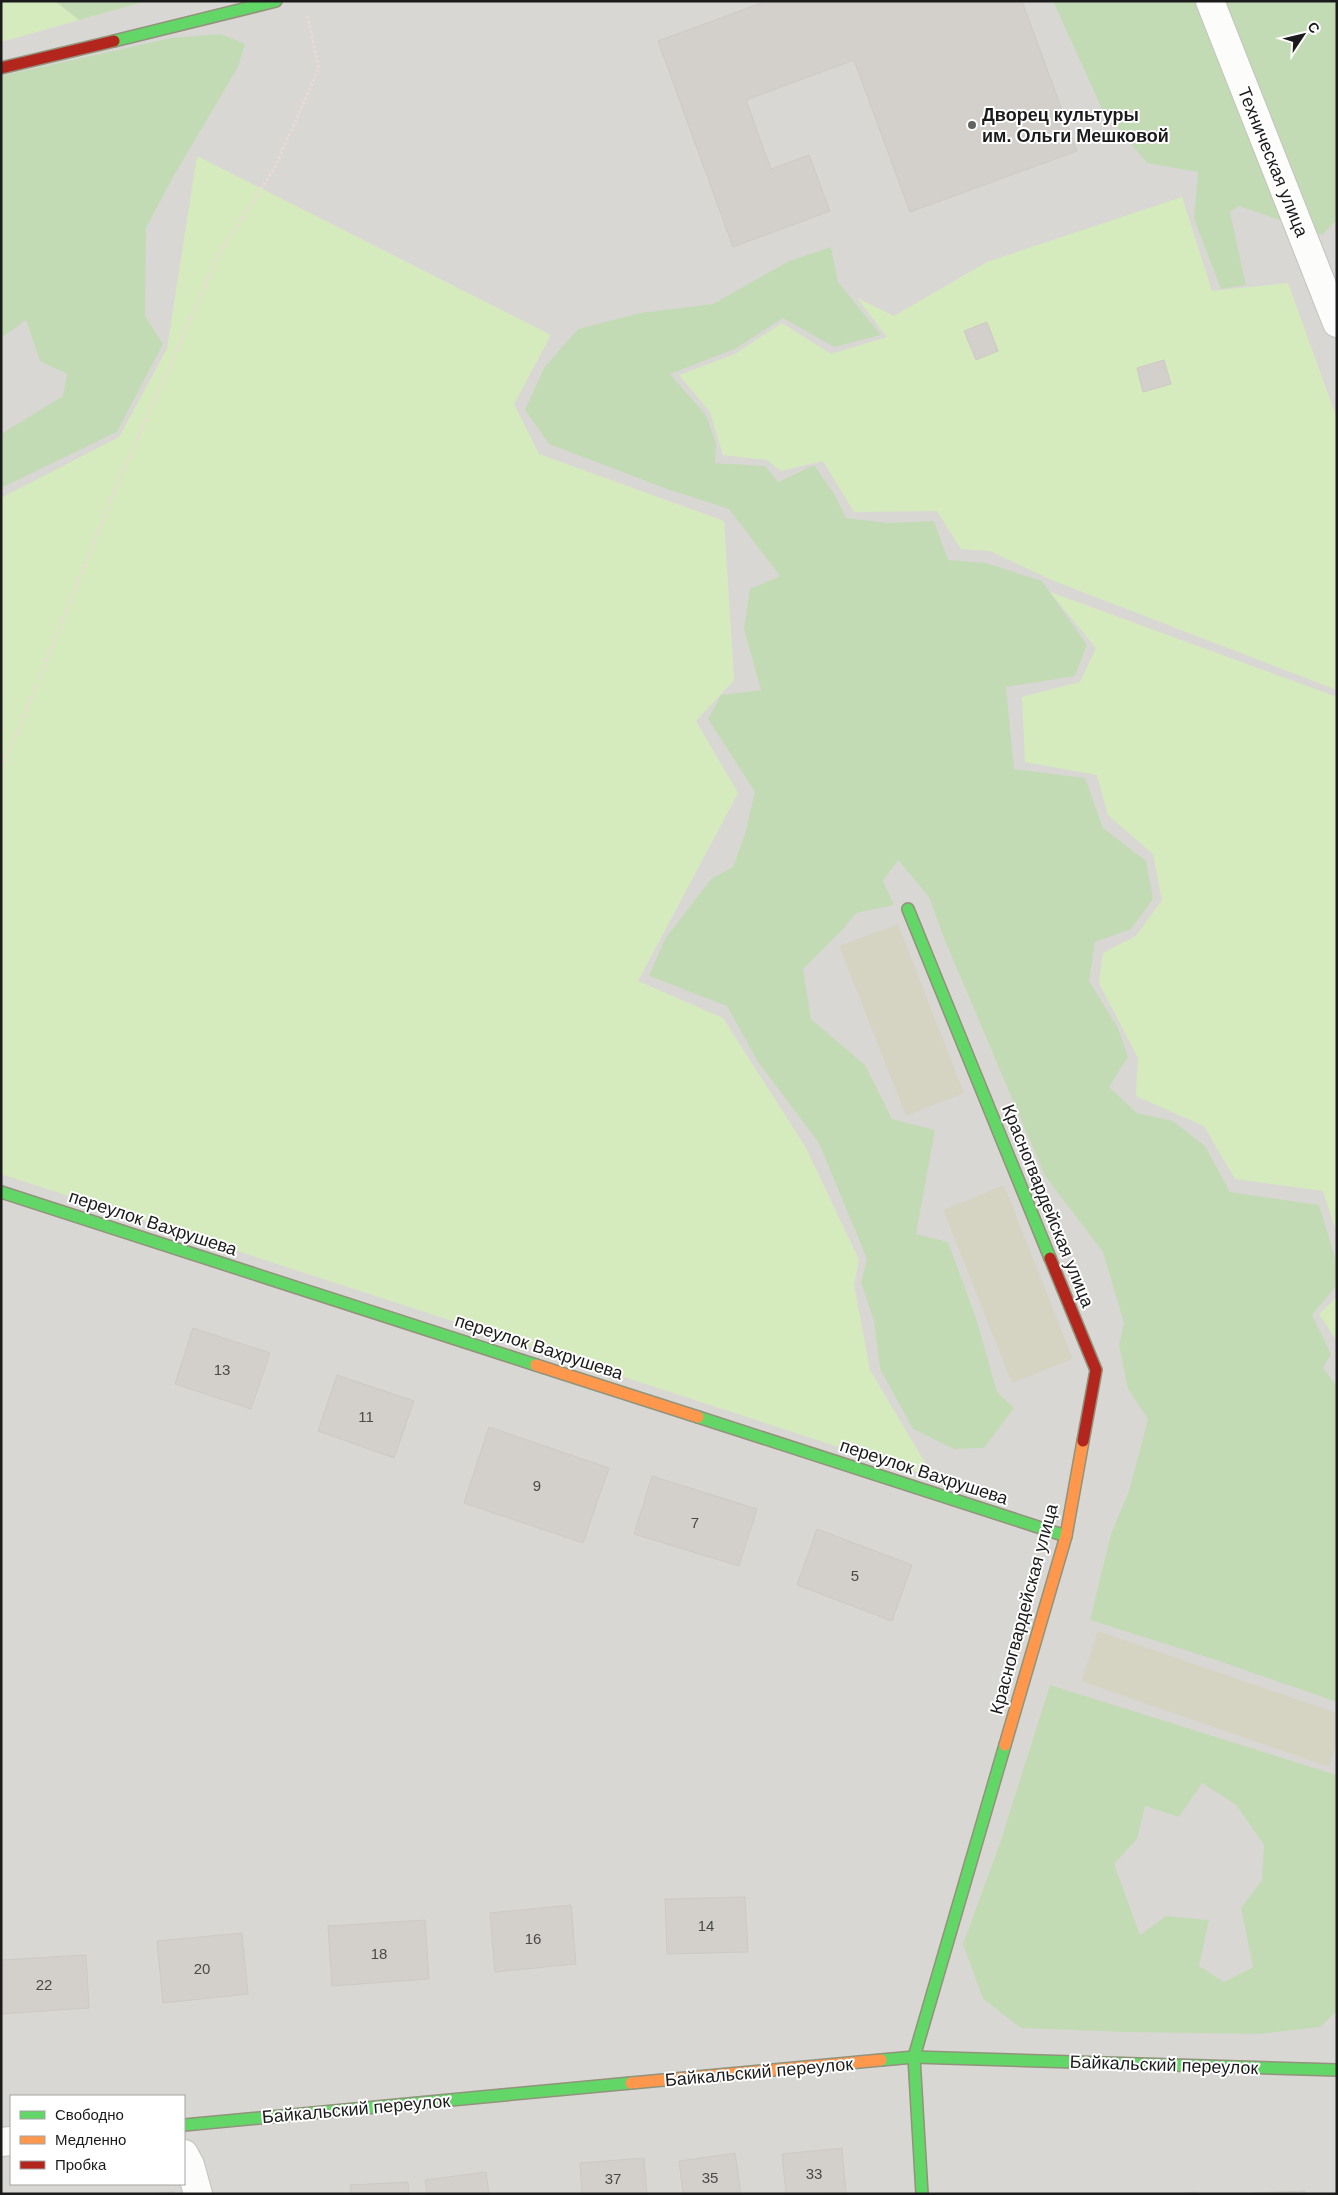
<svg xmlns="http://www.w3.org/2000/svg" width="1338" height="2195" font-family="Arial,sans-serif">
<rect width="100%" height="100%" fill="#eae8e2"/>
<path fill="#d9d7d4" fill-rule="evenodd" d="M1 1H1337V2194H1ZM11 2096H184V2184H11Z"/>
<g fill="#d5d4c3">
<polygon points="898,924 964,1093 906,1116 839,946"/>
<polygon points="1004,1185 1073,1359 1012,1383 943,1210"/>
<polygon points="1098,1631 1337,1713 1337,1743 1329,1767 1081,1681"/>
</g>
<g fill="#d6ebbd">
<polygon points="1,1 147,1 1,42"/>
<polygon points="197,156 551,335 514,404 539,454 724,521 734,680 696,721 738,793 638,981 723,1018 806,1148 859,1260 854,1285 870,1370 934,1478 1,1174 1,498 119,437 167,349"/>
<polygon points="1182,197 1212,291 1288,283 1337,419 1337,690 1054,581 990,551 961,549 937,511 854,512 823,461 781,471 767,460 723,455 710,412 679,375 735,354 782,323 831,354 887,337 857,298 894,316 987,262"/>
<polygon points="1050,592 1337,697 1337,1234 1323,1191 1235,1179 1204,1126 1136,1096 1138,1058 1099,983 1103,953 1136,936 1162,900 1153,854 1108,815 1097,775 1025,762 1022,697 1080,682 1096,648"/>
<polygon points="1337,1297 1337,1341 1319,1314"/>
</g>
<g fill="#c3dbb5" fill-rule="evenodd">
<polygon points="55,1 147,1 79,20"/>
<polygon points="1053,1 1337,1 1337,220 1322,235 1239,206 1230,212 1246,285 1221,289 1194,219 1198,172 1147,163 1102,109"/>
<polygon points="221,34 245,44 238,67 173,177 146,228 145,316 163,344 117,432 1,488 1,434 63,396 67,374 40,361 26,320 1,338 1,76 171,38"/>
<polygon points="831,247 838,282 881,335 834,347 783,318 735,349 670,374 706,415 716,443 715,463 765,466 778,482 814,465 835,495 846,518 889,523 934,521 948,560 986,563 1042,581 1087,645 1075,676 1006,687 1014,769 1085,778 1103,828 1146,861 1153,899 1131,929 1095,942 1089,981 1118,1028 1128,1057 1109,1087 1137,1113 1173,1121 1205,1146 1230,1192 1319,1205 1337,1264 1337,1285 1312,1315 1331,1354 1323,1368 1337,1386 1337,1702 1210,1658 1090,1620 1111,1534 1129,1491 1148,1419 1128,1389 1119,1345 1124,1323 1103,1252 1045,1176 944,938 929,897 898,860 883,881 894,905 856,913 844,928 803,969 811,1019 865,1065 892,1119 935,1130 916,1234 948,1242 977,1321 997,1392 1014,1408 984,1448 954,1449 913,1429 880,1369 874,1321 861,1282 867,1259 819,1143 758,1062 727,1006 649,976 665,939 711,879 733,867 745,834 755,792 708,719 721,695 761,690 744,629 750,589 780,576 729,509 667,489 549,444 525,410 544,368 578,329 640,313 713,304 789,261"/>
<path d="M1050 1685 1337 1775V2011L1320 2027 1260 2034 1126 2032 1021 2028 983 1999 963 1944 1000 1843ZM1202 1783 1236 1805 1264 1845 1262 1880 1241 1908 1253 1967 1224 1982 1199 1966 1209 1920 1166 1916 1140 1935 1114 1864 1137 1839 1145 1806 1179 1817Z"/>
</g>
<g fill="#d3d0cb" stroke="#cdc9c4">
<polygon points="767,1 1022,1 1077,151 910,212 854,60 746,100 771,169 809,155 830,211 733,247 658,41"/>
<polygon points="987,322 998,351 976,360 964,331"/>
<polygon points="1164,360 1171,384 1143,392 1137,368"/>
<polygon points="193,1328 270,1353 251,1409 175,1384"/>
<polygon points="337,1375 414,1401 394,1458 318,1431"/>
<polygon points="489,1427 609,1468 583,1543 464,1503"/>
<polygon points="652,1476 757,1509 739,1566 634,1534"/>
<polygon points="817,1529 912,1565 892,1621 797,1585"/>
<polygon points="745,1897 748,1952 667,1954 665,1899"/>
<polygon points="571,1905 576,1964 495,1972 490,1913"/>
<polygon points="425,1920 429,1979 332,1986 328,1926"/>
<polygon points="242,1933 248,1994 163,2003 157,1941"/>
<polygon points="86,1955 89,2008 1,2014 1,1960"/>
<polygon points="842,2148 846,2193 786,2194 782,2154"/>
<polygon points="735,2153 741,2194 683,2194 679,2161"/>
<polygon points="644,2158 647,2194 582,2194 580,2163"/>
<polygon points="486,2172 489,2194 427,2194 425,2180"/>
<polygon points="408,2182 409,2194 351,2194 350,2185"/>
<polygon points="1305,2191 1305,2194 1253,2193"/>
<polygon points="174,2192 174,2194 144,2194"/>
<polygon points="1197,2192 1197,2194 1172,2194"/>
</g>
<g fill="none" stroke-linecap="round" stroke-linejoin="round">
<defs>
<g id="street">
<polyline points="1210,1 1337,323"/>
<polyline points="1,2142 11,2141"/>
<polyline points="184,2154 190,2165 198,2194"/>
</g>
<g id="fast">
<polyline points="114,41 276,1"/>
<polyline points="908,909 1050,1258"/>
<polyline points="1,1192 536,1365"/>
<polyline points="698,1417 1066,1536"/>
<polyline points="881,2060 914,2057 1337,2070"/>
<polyline points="184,2125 631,2083"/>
<polyline points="922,2194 914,2057 1005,1745"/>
</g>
<g id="slow">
<polyline points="536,1365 698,1417"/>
<polyline points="1005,1745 1066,1536 1083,1441"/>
<polyline points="631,2083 881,2060"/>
</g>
<g id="jam">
<polyline points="1,68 114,41"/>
<polyline points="1050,1258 1096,1370 1083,1441"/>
</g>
</defs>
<use href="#street" stroke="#c2c2bf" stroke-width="30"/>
<use href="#fast" stroke="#92937b" stroke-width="14"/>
<use href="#slow" stroke="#92937b" stroke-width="14"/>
<use href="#jam" stroke="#92937b" stroke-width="14"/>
<polyline stroke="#ead9d6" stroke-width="3" stroke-dasharray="2.5 2.5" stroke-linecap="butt" points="1,767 18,731 115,490 219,254 275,167 319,68 307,14"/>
<use href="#street" stroke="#fcfcfb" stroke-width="28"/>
<use href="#fast" stroke="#63d668" stroke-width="11"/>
<use href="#slow" stroke="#ff974d" stroke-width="11"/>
<use href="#jam" stroke="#b3261e" stroke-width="11"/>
</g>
<circle fill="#636361" stroke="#fff" stroke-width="2" cx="972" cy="125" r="5"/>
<g text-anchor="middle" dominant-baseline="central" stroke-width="4" stroke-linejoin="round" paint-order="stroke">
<g font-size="15" fill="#4a4948">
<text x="222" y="1369">13</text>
<text x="366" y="1416">11</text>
<text x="537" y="1485">9</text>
<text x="695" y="1522">7</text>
<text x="855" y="1575">5</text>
<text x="706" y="1925">14</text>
<text x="533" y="1938">16</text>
<text x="379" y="1953">18</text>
<text x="202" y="1968">20</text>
<text x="44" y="1984">22</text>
<text x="814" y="2173">33</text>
<text x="710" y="2177">35</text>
<text x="613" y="2178">37</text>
</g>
<g font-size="18" font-weight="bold" fill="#1b1b1b" stroke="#fff" text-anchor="start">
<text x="982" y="115">Дворец культуры<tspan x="982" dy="21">им. Ольги Мешковой</tspan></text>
</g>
<g font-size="18" fill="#1b1b1b" stroke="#fff">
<text transform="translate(1273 162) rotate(68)">Техническая улица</text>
<text transform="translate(1048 1206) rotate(68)">Красногвардейская улица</text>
<text transform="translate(153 1223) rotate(18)">переулок Вахрушева</text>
<text transform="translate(539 1347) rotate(18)">переулок Вахрушева</text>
<text transform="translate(924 1472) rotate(18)">переулок Вахрушева</text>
<text transform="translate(1024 1609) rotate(-75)">Красногвардейская улица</text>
<text transform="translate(1164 2065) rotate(2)">Байкальский переулок</text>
<text transform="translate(759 2072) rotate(-5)">Байкальский переулок</text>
<text transform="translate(356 2109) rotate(-5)">Байкальский переулок</text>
</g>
</g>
<rect width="1338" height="2195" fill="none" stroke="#1b1b1b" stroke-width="5"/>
<rect x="10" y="2095" width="175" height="90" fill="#ffffff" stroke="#a4a4a4"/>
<rect x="20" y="2111" width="25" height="8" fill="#63d668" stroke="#a4a4a4"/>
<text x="55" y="2120" font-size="15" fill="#1b1b1b">Свободно</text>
<rect x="20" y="2136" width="25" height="8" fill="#ff974d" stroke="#a4a4a4"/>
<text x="55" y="2145" font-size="15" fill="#1b1b1b">Медленно</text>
<rect x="20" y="2161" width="25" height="8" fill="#b3261e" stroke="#a4a4a4"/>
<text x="55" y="2170" font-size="15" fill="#1b1b1b">Пробка</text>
<g transform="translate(1303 35) rotate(55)" stroke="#ffffff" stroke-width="4" paint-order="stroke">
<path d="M0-4L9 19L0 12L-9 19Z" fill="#1b1b1b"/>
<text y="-8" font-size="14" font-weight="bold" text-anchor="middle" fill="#1b1b1b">С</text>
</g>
</svg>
